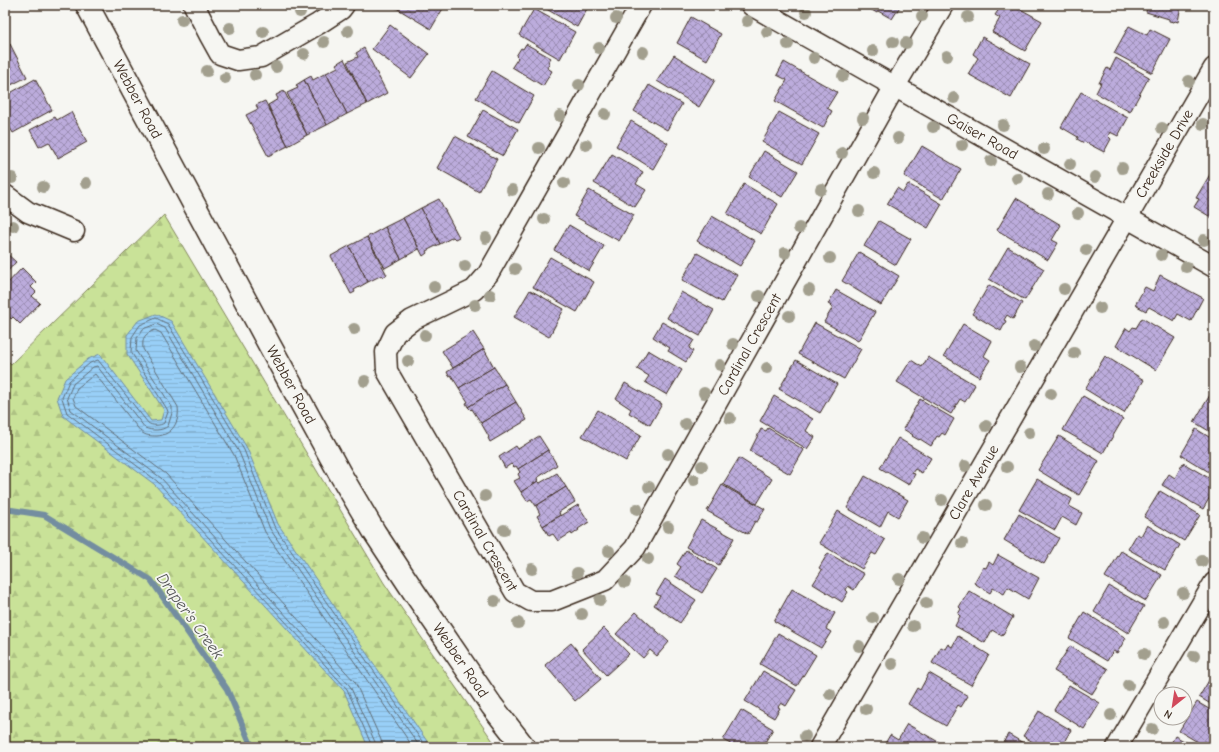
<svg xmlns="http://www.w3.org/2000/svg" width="1219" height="752" font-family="'Comic Neue',sans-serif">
<defs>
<pattern id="forest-firs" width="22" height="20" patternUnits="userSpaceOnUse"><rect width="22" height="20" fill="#c9e298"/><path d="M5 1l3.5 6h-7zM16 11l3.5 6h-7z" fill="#aec283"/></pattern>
<pattern id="water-rules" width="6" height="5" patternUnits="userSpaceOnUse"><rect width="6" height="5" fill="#98cff7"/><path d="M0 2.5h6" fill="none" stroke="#84b2d3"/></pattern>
<pattern id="building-cross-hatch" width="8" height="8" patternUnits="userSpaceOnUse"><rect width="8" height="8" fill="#bcacdc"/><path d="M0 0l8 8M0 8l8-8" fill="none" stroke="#9a8cb2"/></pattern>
</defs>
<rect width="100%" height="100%" fill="#f6f6f2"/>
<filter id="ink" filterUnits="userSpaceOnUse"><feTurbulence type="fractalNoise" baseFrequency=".025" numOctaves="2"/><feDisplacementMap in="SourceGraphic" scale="8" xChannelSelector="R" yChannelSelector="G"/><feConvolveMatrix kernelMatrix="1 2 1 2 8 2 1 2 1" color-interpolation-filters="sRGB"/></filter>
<g filter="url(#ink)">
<polygon fill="url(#forest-firs)" stroke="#82865b" points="164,215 384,583 497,747 5,747 5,358 11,364"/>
<polygon fill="url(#water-rules)" stroke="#738da0" points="156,314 171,321 247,448 278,524 431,747 368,747 344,691 154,484 63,416 57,398 65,379 88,359 100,354 151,421 161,420 164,410 127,354 127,335 138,321"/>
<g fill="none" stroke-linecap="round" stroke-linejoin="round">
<g stroke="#606c75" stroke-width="1">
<path d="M371 747V744L347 689 157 481 67 413 62 398 69 381 90 363 98 360 148 423C152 426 160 426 164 423L168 412 167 409 131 352 132 337 140 325 156 318 168 324 244 450 274 526 426 747"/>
<path d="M376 747 375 742 350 686 161 478 71 410 67 398 73 384 93 367 97 366 145 428C152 431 162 431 168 426L172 413V407L136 351 137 338 143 329 156 324 165 328 239 452 270 529 420 747"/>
<path d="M382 747 381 740 355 682 166 474 76 406 73 398 77 388 95 374 141 432C146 436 151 436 157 436 172 435 180 422 178 407L143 349C142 338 144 334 155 330L161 333 234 455 265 532 413 747"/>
</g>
<polyline stroke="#738da0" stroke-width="6" points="5,509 44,515 151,580 227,689 252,747"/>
</g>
<g fill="url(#building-cross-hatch)" stroke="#3b2a1e">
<polygon points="394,5 445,5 431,29 393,6"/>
<polygon points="544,5 589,5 577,27 543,7"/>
<polygon points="863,5 901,5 892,19 878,11 877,13"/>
<polygon points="1002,5 1013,5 1042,21 1025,51 992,32 1000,18 995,15"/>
<polygon points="1143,5 1181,5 1178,22 1175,21 1174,22 1169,21 1169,19 1146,12 1147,7 1143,6"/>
<polygon points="534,9 575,32 560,59 519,35"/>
<polygon points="691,17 721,34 707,60 677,43"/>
<polygon points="390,25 429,54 411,78 372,49"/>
<polygon points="1129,26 1147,35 1150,29 1170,39 1152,73 1114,53"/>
<polygon points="982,37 1030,64 1011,98 968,74 978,58 973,54"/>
<polygon points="10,44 27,77 5,88 5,47"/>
<polygon points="526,44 551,58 548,62 550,63 547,68 552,71 543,86 512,67 518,58 516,56 521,48 523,49"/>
<polygon points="364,48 387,93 367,104 347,62 358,57 356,53"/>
<polygon points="674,55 715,80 699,107 657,81"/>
<polygon points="1116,58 1149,77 1130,112 1096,93 1101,83 1099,83 1107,68 1110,70"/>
<polygon points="344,59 367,104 347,114 326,73 338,67 336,64"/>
<polygon points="784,62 837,92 827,108 832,111 823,128 775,101 787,80 777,75"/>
<polygon points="492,71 534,96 519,123 476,98"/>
<polygon points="326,73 347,114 327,125 304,80 311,76 313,80"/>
<polygon points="35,79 52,110 30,122 31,123 13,133 5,119 5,113 8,112 5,106 5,96"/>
<polygon points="304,80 327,125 307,135 287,93 298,88 296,85"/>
<polygon points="649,85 682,104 667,130 634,111"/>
<polygon points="284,91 307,135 288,146 268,105 278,99 276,95"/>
<polygon points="1081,92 1128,118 1118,136 1110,132 1108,136 1111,139 1104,152 1085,142 1084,143 1077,139 1078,137 1061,127"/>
<polygon points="265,101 288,146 268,156 246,115 258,109 256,105"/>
<polygon points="483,110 518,129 503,156 468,137"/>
<polygon points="71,112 87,142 58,158 49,142 39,147 30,130 55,117 57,120"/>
<polygon points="779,112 819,134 802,164 762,142"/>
<polygon points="631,121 668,143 653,169 616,146"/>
<polygon points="455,136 497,159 479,192 437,168"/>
<polygon points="922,146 961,169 943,199 904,176"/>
<polygon points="764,151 798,171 782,197 749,177"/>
<polygon points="612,154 643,172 636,184 646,190 635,207 594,183"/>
<polygon points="1212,171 1214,172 1214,219 1194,207 1199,199 1196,198"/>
<polygon points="744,184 778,204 761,234 727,214"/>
<polygon points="908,184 942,204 928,228 887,204 897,188 903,192"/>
<polygon points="589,190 634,215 619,241 574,216"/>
<polygon points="1016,198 1061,225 1052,240 1058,243 1048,260 997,230"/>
<polygon points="439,199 459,237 455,239 453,237 440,244 421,208"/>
<polygon points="421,208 440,244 426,251 427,253 423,256 403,218"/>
<polygon points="712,216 755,241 740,266 697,241"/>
<polygon points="403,218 419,249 401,259 385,227"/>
<polygon points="879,221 911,239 896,265 864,246"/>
<polygon points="569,225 604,246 589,271 554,250"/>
<polygon points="385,227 401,259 385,268 367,237"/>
<polygon points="367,237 387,275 383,277 382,275 368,282 349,246"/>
<polygon points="349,246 368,282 354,290 355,292 351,294 331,256"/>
<polygon points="1008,247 1044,269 1025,300 989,279"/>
<polygon points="5,252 16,262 5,274"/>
<polygon points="859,252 899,276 881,305 842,281"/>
<polygon points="697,253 737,275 722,302 682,280"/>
<polygon points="550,257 594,282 577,312 533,287"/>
<polygon points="22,268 36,282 31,287 36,292 32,296 40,303 20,324 13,317 11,319 5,313 5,286"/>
<polygon points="1160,275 1203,298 1191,321 1178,314 1174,321 1149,307 1146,311 1135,305 1145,287 1153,291"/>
<polygon points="989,285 1022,303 1013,319 1007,315 1004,320 1006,321 1001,331 972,314"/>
<polygon points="530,290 564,309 549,337 514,317"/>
<polygon points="836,290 875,312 858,341 824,322 833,307 828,304"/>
<polygon points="681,292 714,310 700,336 667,318"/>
<polygon points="1142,318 1175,338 1156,370 1116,346 1126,328 1130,331 1133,327 1136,328"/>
<polygon points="662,322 694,340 689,348 693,351 686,362 668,351 670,348 653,337"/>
<polygon points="815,323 861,349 844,379 798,354"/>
<polygon points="963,324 992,341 984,356 990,360 979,377 944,356"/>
<polygon points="473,332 484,349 453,368 442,351"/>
<polygon points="484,349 494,367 459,388 451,375 449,376 447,372"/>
<polygon points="648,350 682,370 667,395 645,382 649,376 637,369"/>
<polygon points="1105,356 1144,380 1124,413 1085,389"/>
<polygon points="928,357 975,385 965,402 960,399 951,414 897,382 911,360 922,367"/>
<polygon points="796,360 837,384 820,413 779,389"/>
<polygon points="494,367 505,384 468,407 466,403 468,402 459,388"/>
<polygon points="625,383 662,404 650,425 629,413 631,409 616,399"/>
<polygon points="505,384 516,402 481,423 472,409 471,410 468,407"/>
<polygon points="1210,395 1214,398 1214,434 1194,422"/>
<polygon points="774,396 813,419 806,431 815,437 807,449 760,421"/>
<polygon points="1083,396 1123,419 1103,453 1063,430"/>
<polygon points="920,399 954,419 945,435 942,433 939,437 937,436 931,446 920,439 919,440 912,436 913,435 903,429"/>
<polygon points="516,402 527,420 490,442 488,438 489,437 481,423"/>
<polygon points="598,410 641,435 626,461 582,436"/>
<polygon points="768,428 804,450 790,474 750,451 761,429 766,431"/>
<polygon points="1196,429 1214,440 1214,475 1181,455"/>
<polygon points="539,436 548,450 518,469 516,466 514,467 511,464 505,468 499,457 516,446 518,449"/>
<polygon points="1059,436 1099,461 1079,495 1038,470"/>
<polygon points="898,438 931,458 922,473 915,469 912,473 915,474 909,485 880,468"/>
<polygon points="548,450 557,465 537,478 538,481 521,492 514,481 520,478 518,474 520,472 518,469"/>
<polygon points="739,458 772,479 757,504 723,484"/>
<polygon points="1183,463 1214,481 1214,490 1203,509 1162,485 1169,474 1175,478"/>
<polygon points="557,473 566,487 536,506 531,499 527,501 521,492 538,481 540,483"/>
<polygon points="865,476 908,500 898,517 888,511 880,527 847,508"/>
<polygon points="1037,479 1072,499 1069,506 1082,513 1076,525 1062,517 1055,530 1019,510"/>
<polygon points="722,485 765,509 757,522 755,521 748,534 707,511"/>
<polygon points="566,487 575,502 559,512 560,515 543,526 537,516 540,514 536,506"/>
<polygon points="1160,491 1200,515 1184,541 1144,517"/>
<polygon points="578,505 589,522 578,529 579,530 572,535 571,533 558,541 553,534 549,536 543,526"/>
<polygon points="838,511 885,540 876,555 872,553 862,569 819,543"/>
<polygon points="1019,514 1059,538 1044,564 1004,540"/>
<polygon points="701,520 734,538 719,565 686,547"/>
<polygon points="1147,525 1180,545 1165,570 1128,549 1137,534 1141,536"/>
<polygon points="686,550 717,569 702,593 675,576 681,567 677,564"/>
<polygon points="1121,551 1162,575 1146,601 1105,577"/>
<polygon points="828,553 864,574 854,590 848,586 846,590 848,592 842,602 813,584 822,570 819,568"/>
<polygon points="998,555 1039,578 1028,599 1008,587 1004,594 993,588 990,593 974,583 983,567 986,568 989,562 993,565"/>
<polygon points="665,579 696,600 680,623 654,605 660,596 656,594"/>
<polygon points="1109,586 1144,606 1128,633 1094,612"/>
<polygon points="792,589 835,613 826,629 831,632 821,648 774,621"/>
<polygon points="969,591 1013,617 1002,636 992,630 985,643 955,626 960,616 958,614 961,609 959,607"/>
<polygon points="636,612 669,642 657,656 650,650 643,658 616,634"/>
<polygon points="1084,612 1126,638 1117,653 1113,651 1107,661 1069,638"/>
<polygon points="604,628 629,654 606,675 582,649"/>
<polygon points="778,633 816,655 797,686 760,664"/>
<polygon points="958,636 989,655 971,685 932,663 941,647 945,649 948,644 952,647"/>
<polygon points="571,643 601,679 575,701 545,665"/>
<polygon points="1070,646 1108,669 1092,694 1054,671"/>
<polygon points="763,671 796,690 786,706 781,703 778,707 780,708 774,718 745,701"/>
<polygon points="1214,672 1214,706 1199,697"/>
<polygon points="929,673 968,696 961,707 958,705 946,726 908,704 917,688 920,690"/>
<polygon points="1069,685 1100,703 1084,729 1054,710"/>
<polygon points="1197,702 1214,712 1214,747 1206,747 1179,731"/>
<polygon points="741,710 773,729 764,744 758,741 755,745 757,747 736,747 723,740"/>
<polygon points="1039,711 1071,730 1061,747 1041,747 1023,736"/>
<polygon points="907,724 942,744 940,747 883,747 890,735 898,740 903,732 902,732"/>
<polygon points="1008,734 1030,747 1001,747"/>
<polygon points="1175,736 1195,747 1169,747"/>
</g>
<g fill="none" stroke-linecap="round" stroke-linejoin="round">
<defs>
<g id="minor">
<polyline points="194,5 210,36 220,54 238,60 261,57 318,24 341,9 344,5"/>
<path id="s1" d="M641 5 488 274 474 290 412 320 395 333 386 352 387 371 515 592 531 601H552L605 580 635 548 895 86 943 5"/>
<path id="s2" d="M751 5 1214 267"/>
<polyline points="5,195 28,212 74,231"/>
<path id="s3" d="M820 747 1214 68"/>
<polyline points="1117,747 1214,583"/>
</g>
<g id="secondary">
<path id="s4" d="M87 5 270 346 339 472 375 533 414 592 492 706 524 747"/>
</g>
</defs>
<use href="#minor" stroke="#3b2a1e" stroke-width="23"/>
<use href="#secondary" stroke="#3b2a1e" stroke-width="25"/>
<use href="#minor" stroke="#f6f6f2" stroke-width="20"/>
<use href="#secondary" stroke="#f6f6f2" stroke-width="22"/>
</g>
<g fill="#a29f8e">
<circle cx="300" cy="12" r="6"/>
<circle cx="806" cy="12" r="6"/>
<circle cx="922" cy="16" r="6"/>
<circle cx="968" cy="17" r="6"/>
<circle cx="616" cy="18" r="6"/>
<circle cx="182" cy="20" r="6"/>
<circle cx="747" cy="21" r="6"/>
<circle cx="230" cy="28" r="6"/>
<circle cx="348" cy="31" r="6"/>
<circle cx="263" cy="32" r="6"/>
<circle cx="767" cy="32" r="6"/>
<circle cx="324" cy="42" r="6"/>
<circle cx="893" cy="42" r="6"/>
<circle cx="906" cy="43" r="6"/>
<circle cx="788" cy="44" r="6"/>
<circle cx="599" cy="48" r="6"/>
<circle cx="873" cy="51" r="6"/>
<circle cx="643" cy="52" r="6"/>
<circle cx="304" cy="54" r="6"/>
<circle cx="947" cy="56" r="6"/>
<circle cx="814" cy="58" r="6"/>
<circle cx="276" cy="67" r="6"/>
<circle cx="207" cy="71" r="6"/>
<circle cx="255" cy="75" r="6"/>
<circle cx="843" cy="76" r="6"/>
<circle cx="225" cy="78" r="6"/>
<circle cx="1189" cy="81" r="6"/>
<circle cx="579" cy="85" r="6"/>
<circle cx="954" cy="98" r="6"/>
<circle cx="605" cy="114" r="6"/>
<circle cx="560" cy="116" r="6"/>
<circle cx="863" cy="118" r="6"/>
<circle cx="1203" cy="124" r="6"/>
<circle cx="1003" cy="125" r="6"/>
<circle cx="933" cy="127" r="6"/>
<circle cx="1162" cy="128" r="6"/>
<circle cx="898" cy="138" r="6"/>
<circle cx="586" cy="145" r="6"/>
<circle cx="962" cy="145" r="6"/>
<circle cx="539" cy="148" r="6"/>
<circle cx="1044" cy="149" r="6"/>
<circle cx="842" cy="153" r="6"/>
<circle cx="991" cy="161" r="6"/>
<circle cx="1070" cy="164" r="6"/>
<circle cx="1122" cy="168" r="6"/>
<circle cx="874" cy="173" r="6"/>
<circle cx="1095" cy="177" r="6"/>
<circle cx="12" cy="178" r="6"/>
<circle cx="1017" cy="178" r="6"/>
<circle cx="86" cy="183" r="6"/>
<circle cx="564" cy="183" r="6"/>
<circle cx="43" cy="187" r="6"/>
<circle cx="821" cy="189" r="6"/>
<circle cx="512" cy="190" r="6"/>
<circle cx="1048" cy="194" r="6"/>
<circle cx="859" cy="211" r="6"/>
<circle cx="1078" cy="213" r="6"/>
<circle cx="544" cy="219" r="6"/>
<circle cx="13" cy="226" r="6"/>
<circle cx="799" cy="228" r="6"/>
<circle cx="486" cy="238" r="6"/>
<circle cx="1204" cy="240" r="6"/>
<circle cx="1086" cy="250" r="6"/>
<circle cx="785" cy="253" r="6"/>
<circle cx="1161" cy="255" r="6"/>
<circle cx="830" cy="258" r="6"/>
<circle cx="465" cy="266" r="6"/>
<circle cx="1186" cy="267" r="6"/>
<circle cx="515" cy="269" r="6"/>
<circle cx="434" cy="287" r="6"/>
<circle cx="1064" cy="289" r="6"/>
<circle cx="809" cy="290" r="6"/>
<circle cx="490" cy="295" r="6"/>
<circle cx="759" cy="296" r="6"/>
<circle cx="475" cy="305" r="6"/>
<circle cx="1100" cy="308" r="6"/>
<circle cx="789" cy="316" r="6"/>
<circle cx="354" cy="329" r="6"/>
<circle cx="425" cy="335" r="6"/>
<circle cx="733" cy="344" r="6"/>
<circle cx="1034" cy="346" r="6"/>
<circle cx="1074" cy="353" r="6"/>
<circle cx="408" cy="361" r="6"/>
<circle cx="720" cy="365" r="6"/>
<circle cx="1020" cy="367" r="6"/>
<circle cx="767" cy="368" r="6"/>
<circle cx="365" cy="381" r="6"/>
<circle cx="704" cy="393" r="6"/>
<circle cx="1051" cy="394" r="6"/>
<circle cx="730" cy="418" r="6"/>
<circle cx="685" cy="424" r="6"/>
<circle cx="986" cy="426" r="6"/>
<circle cx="1029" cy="433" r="6"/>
<circle cx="668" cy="454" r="6"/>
<circle cx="702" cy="466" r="6"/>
<circle cx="965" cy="466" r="6"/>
<circle cx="1007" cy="467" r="6"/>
<circle cx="694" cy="480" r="6"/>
<circle cx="649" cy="487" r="6"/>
<circle cx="485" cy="496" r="6"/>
<circle cx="942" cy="500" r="6"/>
<circle cx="986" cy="505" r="6"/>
<circle cx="637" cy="509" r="6"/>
<circle cx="668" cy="527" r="6"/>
<circle cx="504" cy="530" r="6"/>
<circle cx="922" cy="538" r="6"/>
<circle cx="962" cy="543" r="6"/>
<circle cx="609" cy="551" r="6"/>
<circle cx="648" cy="559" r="6"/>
<circle cx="1202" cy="561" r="6"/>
<circle cx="532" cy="569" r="6"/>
<circle cx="577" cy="573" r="6"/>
<circle cx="899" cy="579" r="6"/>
<circle cx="625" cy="582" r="6"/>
<circle cx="1183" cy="593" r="6"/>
<circle cx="600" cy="600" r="6"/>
<circle cx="495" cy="601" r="6"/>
<circle cx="926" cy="603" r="6"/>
<circle cx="582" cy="614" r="6"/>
<circle cx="873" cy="618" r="6"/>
<circle cx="1164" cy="622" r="6"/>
<circle cx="518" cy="623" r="6"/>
<circle cx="913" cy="626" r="6"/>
<circle cx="859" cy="646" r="6"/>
<circle cx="1144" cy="654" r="6"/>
<circle cx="1194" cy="656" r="6"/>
<circle cx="892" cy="664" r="6"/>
<circle cx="1128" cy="685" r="6"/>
<circle cx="830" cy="694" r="6"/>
<circle cx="866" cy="709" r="6"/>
<circle cx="1111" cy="715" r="6"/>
<circle cx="1152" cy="729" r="6"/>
<circle cx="805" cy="736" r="6"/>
</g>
</g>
<g text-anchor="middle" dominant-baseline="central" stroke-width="3.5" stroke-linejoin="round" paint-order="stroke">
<g font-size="15" fill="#3b2a1e" stroke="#f6f6f2">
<text stroke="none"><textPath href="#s4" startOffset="107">Webber Road</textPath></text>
<text stroke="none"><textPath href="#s2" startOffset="266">Gaiser Road</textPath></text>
<text stroke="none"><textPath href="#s3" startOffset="686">Creekside Drive</textPath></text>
<text stroke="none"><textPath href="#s1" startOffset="1090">Cardinal Crescent</textPath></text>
<text stroke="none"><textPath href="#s4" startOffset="431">Webber Road</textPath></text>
<text stroke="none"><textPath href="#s3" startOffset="306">Clare Avenue</textPath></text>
<text stroke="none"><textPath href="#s1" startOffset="657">Cardinal Crescent</textPath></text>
<text stroke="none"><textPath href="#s4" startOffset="755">Webber Road</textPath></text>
</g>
<g font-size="16" font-style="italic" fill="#525354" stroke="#f6f6f2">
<text transform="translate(190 616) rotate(54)">Draper's Creek</text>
</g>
</g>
<rect width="1219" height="752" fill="none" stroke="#f6f6f2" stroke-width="20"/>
<rect x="10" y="10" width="1199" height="732" fill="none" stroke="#3b2a1e" stroke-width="1.5" filter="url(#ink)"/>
<g transform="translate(1173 706) rotate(210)"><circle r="19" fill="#f6f6f2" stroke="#aba49d"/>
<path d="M0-3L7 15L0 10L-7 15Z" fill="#d1495b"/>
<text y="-6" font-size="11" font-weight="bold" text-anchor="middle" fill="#3b2a1e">N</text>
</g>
</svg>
